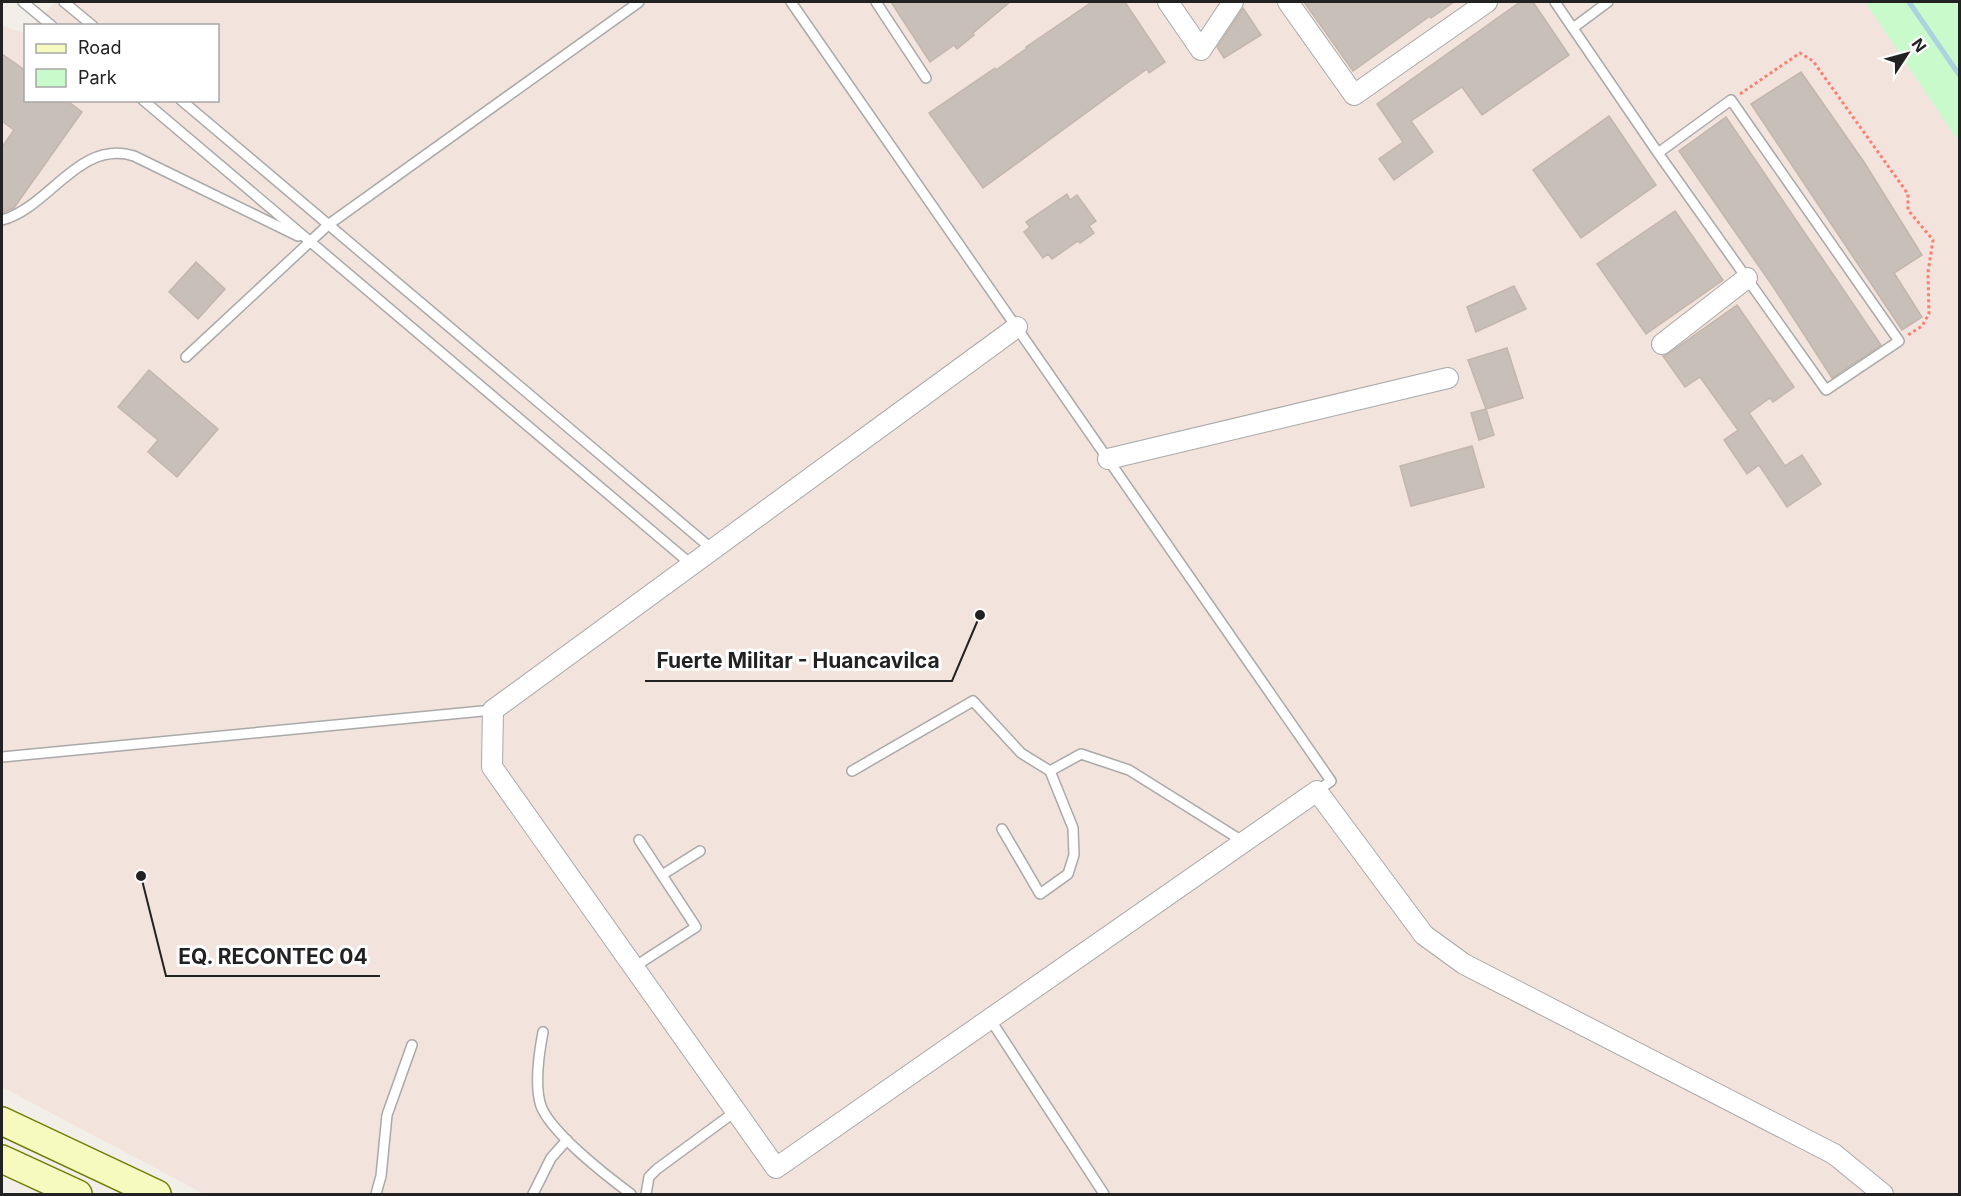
<svg xmlns="http://www.w3.org/2000/svg" width="1961" height="1196" font-family="Inter,sans-serif">
<rect width="100%" height="100%" fill="#f2efe9"/>
<polygon fill="#f3e3dd" points="55,2 1865,2 1959,142 1959,1194 204,1194 2,1087 2,26 25,33 26,100 218,100 218,26 33,25"/>
<polygon fill="#c8facc" points="1865,2 1959,2 1959,142"/>
<g fill="none" stroke-linecap="round" stroke-linejoin="round">
<polyline stroke="#aad3df" stroke-width="5" points="1909,2 1960,76"/>
</g>
<g fill="#c7bfb8" stroke="#c4b6ab" stroke-width="1.5">
<polygon points="891,2 1010,2 973,33 974,35 957,49 954,45 930,62"/>
<polygon points="1092,2 1125,2 1165,62 1149,73 1147,69 1123,86 983,188 929,113 995,68 996,70 1027,48 1026,47"/>
<polygon points="1304,2 1454,2 1431,18 1430,16 1353,71"/>
<polygon points="1520,2 1533,2 1569,55 1482,115 1462,87 1411,121 1433,152 1394,180 1379,159 1403,142 1377,104"/>
<polygon points="1243,8 1261,35 1224,58 1217,47"/>
<polygon points="2,54 26,71 26,100 66,100 82,112 14,208 2,213 2,147 14,130 2,121"/>
<polygon points="1801,72 1864,162 1922,255 1894,273 1922,317 1902,330 1751,104"/>
<polygon points="1609,116 1656,185 1581,238 1533,170"/>
<polygon points="1726,117 1881,345 1832,378 1774,288 1679,151"/>
<polygon points="1067,194 1070,200 1077,195 1096,221 1089,226 1094,233 1080,243 1078,241 1052,259 1048,254 1043,258 1024,232 1030,227 1026,222"/>
<polygon points="1675,211 1723,280 1646,334 1597,264"/>
<polygon points="196,262 225,289 198,319 169,292"/>
<polygon points="1514,286 1526,309 1476,332 1467,307"/>
<polygon points="1737,305 1794,387 1773,402 1770,398 1749,413 1785,466 1802,455 1821,484 1787,507 1759,465 1747,474 1724,440 1738,430 1700,377 1685,387 1663,356 1669,353"/>
<polygon points="1507,348 1523,398 1486,409 1468,360"/>
<polygon points="149,370 218,429 177,477 148,452 158,440 118,407"/>
<polygon points="1486,409 1494,435 1479,440 1471,413"/>
<polygon points="1472,446 1484,487 1411,506 1400,466"/>
</g>
<g fill="none" stroke-linecap="round" stroke-linejoin="round">
<defs>
<g id="service">
<polyline points="23,2 52,26"/>
<polyline points="64,2 93,26"/>
<polyline points="791,2 1331,781 1317,791"/>
<polyline points="876,2 926,78"/>
<polyline points="1555,2 1658,153 1826,390 1899,341 1731,100 1658,153"/>
<polyline points="1573,28 1608,2"/>
<polyline points="143,100 692,565"/>
<polyline points="181,100 712,549"/>
<path d="M2 220C50 207 79 139 134 156L298 236"/>
<polyline points="186,357 328,225 639,2"/>
<polyline points="2,757 493,710"/>
<polyline points="852,771 973,701 1021,753 1050,771"/>
<polyline points="1002,829 1040,894 1068,874 1074,855 1073,828 1050,771 1081,754 1129,770 1244,842"/>
<polyline points="662,875 700,851"/>
<polyline points="634,967 696,927 639,840"/>
<polyline points="990,1019 1104,1194"/>
<path d="M543 1032C539 1053 534 1085 541 1106 551 1133 608 1177 631 1194"/>
<polyline points="376,1194 381,1176 387,1115 412,1045"/>
<polyline points="533,1194 551,1158 567,1140"/>
<polyline points="646,1194 649,1177 657,1169 736,1111"/>
</g>
<g id="minor">
<polyline points="1168,2 1201,50 1233,2"/>
<polyline points="1288,2 1354,95 1487,2"/>
<polyline points="1017,327 493,710 492,767 776,1168 1317,791 1424,935 1464,964 1834,1154 1883,1194"/>
<polyline points="1662,344 1747,278"/>
<polyline points="1108,459 1448,378"/>
</g>
<g id="secondary">
<polyline points="2,1121 157,1194"/>
<polyline points="2,1159 78,1194"/>
</g>
</defs>
<use href="#service" stroke="#a9a9a9" stroke-width="12"/>
<use href="#minor" stroke="#a9a9a9" stroke-width="22"/>
<use href="#secondary" stroke="#707d05" stroke-width="30"/>
<polyline stroke="#fa8072" stroke-width="3" stroke-dasharray="3 3" stroke-linecap="butt" points="1740,94 1800,53 1813,61 1908,194 1908,210 1933,240 1928,272 1929,314 1922,326 1908,335"/>
<use href="#service" stroke="#fff" stroke-width="9"/>
<use href="#minor" stroke="#fff" stroke-width="20"/>
<use href="#secondary" stroke="#f7fabf" stroke-width="27"/>
</g>
<path fill="none" stroke="#222" stroke-width="2" d="M980 615L952 681H645M141 876L166 976H380"/>
<g fill="#222" stroke="#fff" stroke-width="2">
<circle cx="980" cy="615" r="6"/>
<circle cx="141" cy="876" r="6"/>
</g>
<g font-size="21" text-anchor="middle" font-weight="bold" fill="#222" stroke="#fff" stroke-width="6" stroke-linejoin="round" paint-order="stroke">
<text x="798" y="668">Fuerte Militar - Huancavilca</text>
<text x="273" y="964">EQ. RECONTEC 04</text>
</g>
<rect width="1961" height="1196" fill="none" stroke="#222222" stroke-width="6"/>
<rect x="24" y="24" width="195" height="78" fill="#ffffff" stroke="#a7a7a7" stroke-width="1.5"/>
<rect x="36" y="44" width="30" height="9" fill="#f7fabf" stroke="#a7a7a7" stroke-width="1.5"/>
<text x="78" y="54" font-size="18" fill="#222222">Road</text>
<rect x="36" y="69" width="30" height="18" fill="#c8facc" stroke="#a7a7a7" stroke-width="1.5"/>
<text x="78" y="84" font-size="18" fill="#222222">Park</text>
<g transform="translate(1907 54) rotate(54)" stroke="#ffffff" stroke-width="4.5" paint-order="stroke">
<path d="M0-4.5L10 22L0 15L-10 22Z" fill="#222222"/>
<text y="-9" font-size="16" font-weight="bold" text-anchor="middle" fill="#222222">N</text>
</g>
</svg>
